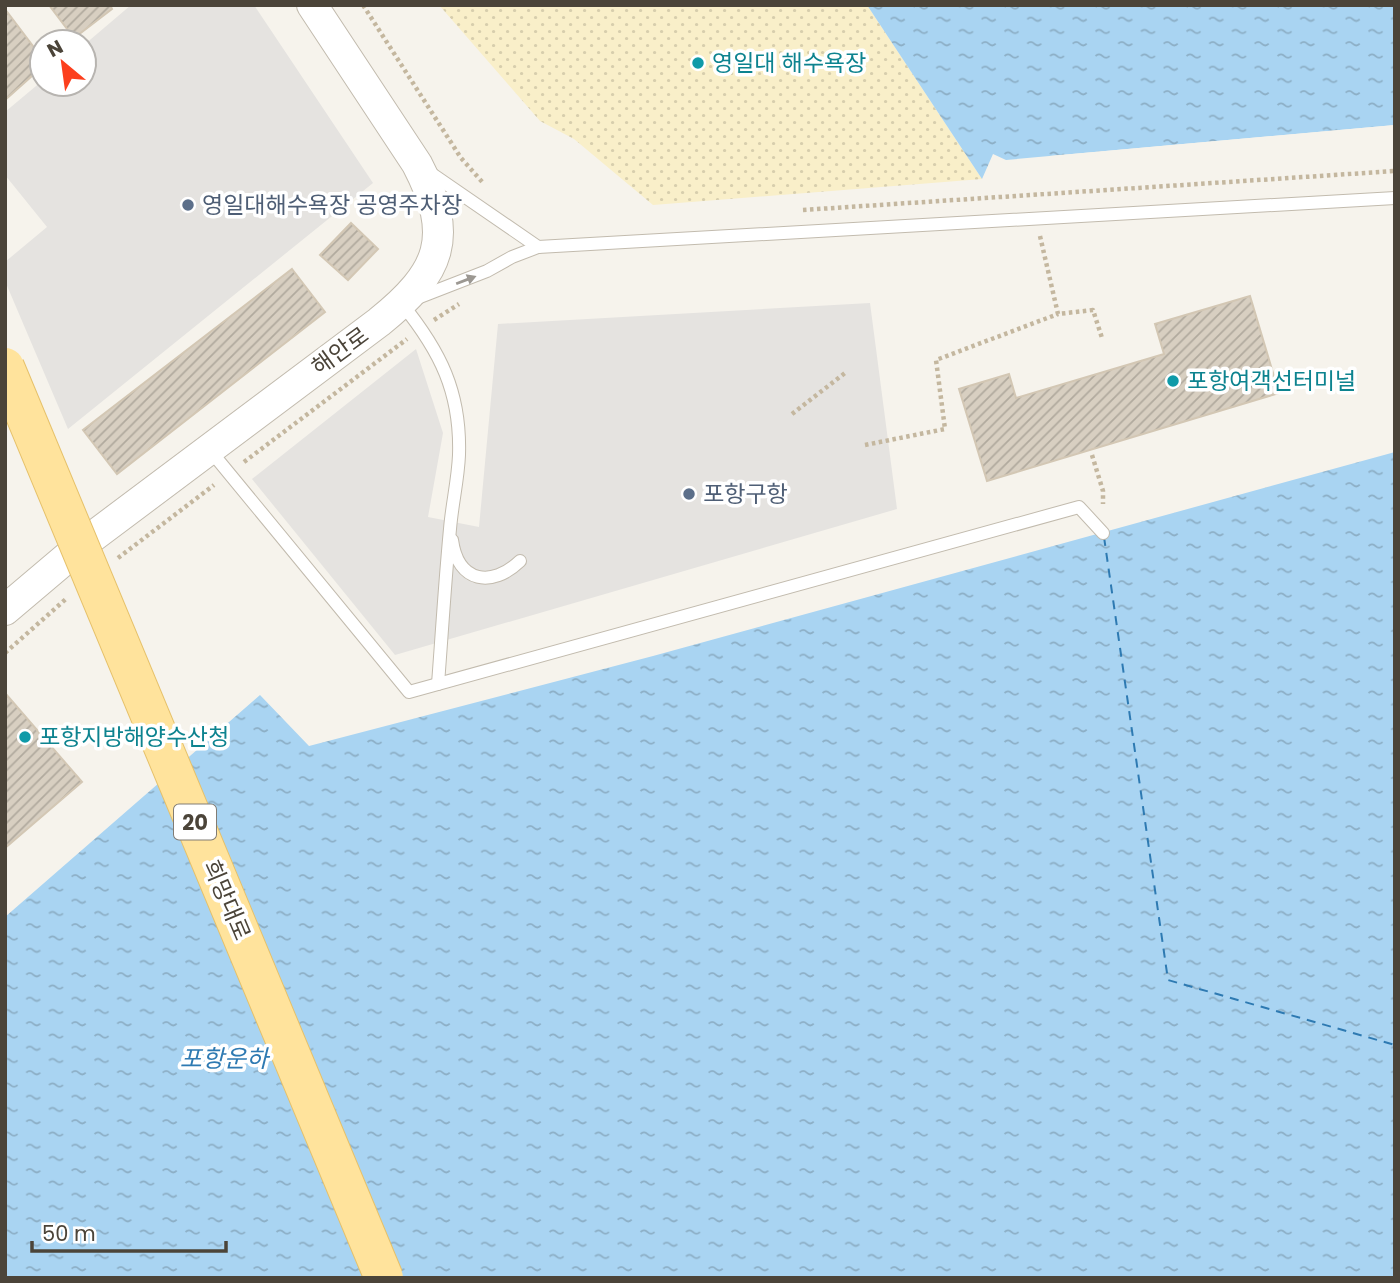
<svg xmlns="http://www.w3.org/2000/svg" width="1400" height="1283" font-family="Poppins,'Noto Sans KR',sans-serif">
<defs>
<pattern id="sand-dots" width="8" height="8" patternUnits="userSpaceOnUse" patternTransform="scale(1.75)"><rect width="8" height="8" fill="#f9efc9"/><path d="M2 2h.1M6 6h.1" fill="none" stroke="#d7cead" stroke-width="1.8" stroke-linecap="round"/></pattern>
<pattern id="water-ripples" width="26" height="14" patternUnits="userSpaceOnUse" patternTransform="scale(1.75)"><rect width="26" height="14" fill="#a9d4f2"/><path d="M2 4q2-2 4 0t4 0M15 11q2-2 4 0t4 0" fill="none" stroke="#8caec5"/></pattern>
<pattern id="building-hatch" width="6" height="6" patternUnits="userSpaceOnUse" patternTransform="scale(1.75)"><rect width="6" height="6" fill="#d8cfc1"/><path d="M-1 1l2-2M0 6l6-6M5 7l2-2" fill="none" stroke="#b1aa9e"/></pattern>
</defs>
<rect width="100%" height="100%" fill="#f6f3ec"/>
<polygon fill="url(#sand-dots)" points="439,5 867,5 982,179 653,205 574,139 540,121"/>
<g fill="#e5e3e0">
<polygon points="131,5 254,5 373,183 68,429 5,281 5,262 47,227 5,175 5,112 42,81 42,84 84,84 84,45"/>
<polygon points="870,303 897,509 395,655 252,479 416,349 443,433 428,517 479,527 498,324"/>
</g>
<g fill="url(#water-ripples)">
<polygon points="867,5 1395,5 1395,125 1006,160 993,154 982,179"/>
<polygon points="1395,452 1395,1278 5,1278 5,917 260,695 309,746 653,656"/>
</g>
<polygon fill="#f6f3ec" points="1395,125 1395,128 1050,160 1050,156"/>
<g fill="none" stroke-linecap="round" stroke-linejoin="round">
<polyline stroke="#2e7ab2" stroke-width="2" stroke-dasharray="9 7" stroke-linecap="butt" points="1104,537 1168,980 1395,1045"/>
</g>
<g fill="url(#building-hatch)" stroke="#d3c7b4" stroke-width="2">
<polygon points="49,5 110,5 112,9 74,38"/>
<polygon points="5,9 42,58 42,67 5,100"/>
<polygon points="351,223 378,249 348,280 320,255"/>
<polygon points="292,269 325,312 117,474 83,430"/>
<polygon points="1250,296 1279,393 987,481 959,389 1009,374 1016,398 1164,354 1155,324"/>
<polygon points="5,693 82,782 5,848"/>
</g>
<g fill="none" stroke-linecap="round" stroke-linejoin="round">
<defs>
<g id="service">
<polyline points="429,172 538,247"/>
<polyline points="209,449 409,692 1079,507 1103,533"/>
<path d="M452 540C458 583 492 588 520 561"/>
<path d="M438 684C442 632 445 581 450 529 452 504 458 480 459 455 461 392 440 351 402 304L487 271 512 257 538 247 1395 198"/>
</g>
<path id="tertiary" d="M5 610 83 544 379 322C441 272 455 237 417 164L312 5"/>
</defs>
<use href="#service" stroke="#c2bbae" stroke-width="14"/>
<use href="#tertiary" stroke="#c2bbae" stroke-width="32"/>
<g stroke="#c4b79f" stroke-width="4.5" stroke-dasharray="3.5 3.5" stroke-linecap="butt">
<polyline points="363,5 461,158 484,184"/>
<polyline points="803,210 1395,171"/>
<polyline points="1040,236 1058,314 1093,310 1102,338"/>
<polyline points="434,320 459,304"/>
<polyline points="792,414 845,373"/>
<polyline points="865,445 945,429 936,360 1058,314"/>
<polyline points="1092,455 1103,491 1103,504"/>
<polyline points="244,462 407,339"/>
<polyline points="118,558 214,485"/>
<polyline points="5,653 67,598"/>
</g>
<use href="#service" stroke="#fff" stroke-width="12"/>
<use href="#tertiary" stroke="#fff" stroke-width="30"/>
<defs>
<polyline id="primary-bridge" points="5,367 384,1278"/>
</defs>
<use href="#primary-bridge" stroke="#e6c16a" stroke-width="40" stroke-linecap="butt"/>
<use href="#primary-bridge" stroke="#ffe39c" stroke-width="38"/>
</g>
<defs><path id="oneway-solid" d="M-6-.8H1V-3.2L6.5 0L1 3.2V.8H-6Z" transform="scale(1.75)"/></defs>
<use fill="#9c9892" href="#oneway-solid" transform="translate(466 280) rotate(-21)"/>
<g fill="#0f9aa8" stroke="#fff" stroke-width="2.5">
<circle cx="698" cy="63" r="7"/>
<circle cx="1173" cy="381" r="7"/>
<circle cx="25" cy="737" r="7"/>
</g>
<g fill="#5c6f8a" stroke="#fff" stroke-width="2.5">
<circle cx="188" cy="205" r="7"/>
<circle cx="689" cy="494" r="7"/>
</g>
<g text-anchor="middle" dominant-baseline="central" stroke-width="7" stroke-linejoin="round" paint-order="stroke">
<rect fill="#fff" stroke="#817c74" stroke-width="2" x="174" y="804.5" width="42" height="35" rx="5"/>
<g font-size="21" font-weight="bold" fill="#4b4439">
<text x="195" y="822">20</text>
</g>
<g font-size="23" fill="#0d838f" stroke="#fff" text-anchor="start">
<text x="712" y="63">영일대 해수욕장</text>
<text x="1187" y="381">포항여객선터미널</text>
<text x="39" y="737">포항지방해양수산청</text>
</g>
<g font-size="23" fill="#4e5e75" stroke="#fff" text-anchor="start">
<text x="202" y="205">영일대해수욕장 공영주차장</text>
<text x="703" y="494">포항구항</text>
</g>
<g font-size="23" fill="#4b4439" stroke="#fff">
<text transform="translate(340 351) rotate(-36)">해안로</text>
<text transform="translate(227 900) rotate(67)">희망대로</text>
</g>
<g font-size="24" font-style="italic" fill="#2e7ab2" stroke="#fff">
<text x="224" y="1058">포항운하</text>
</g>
</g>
<rect width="1400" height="1283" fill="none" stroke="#4b4439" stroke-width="14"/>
<g transform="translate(63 63) rotate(331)"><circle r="33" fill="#ffffff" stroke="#b7b4b0" stroke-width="2"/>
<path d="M0-5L12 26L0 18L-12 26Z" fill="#fc3f1d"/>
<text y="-10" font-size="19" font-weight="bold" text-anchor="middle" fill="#4b4439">N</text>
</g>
<path d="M32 1241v10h194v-10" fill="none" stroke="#4b4439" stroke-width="3.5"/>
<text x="42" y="1241" font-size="21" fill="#4b4439" stroke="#ffffff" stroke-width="5" paint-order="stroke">50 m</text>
</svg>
